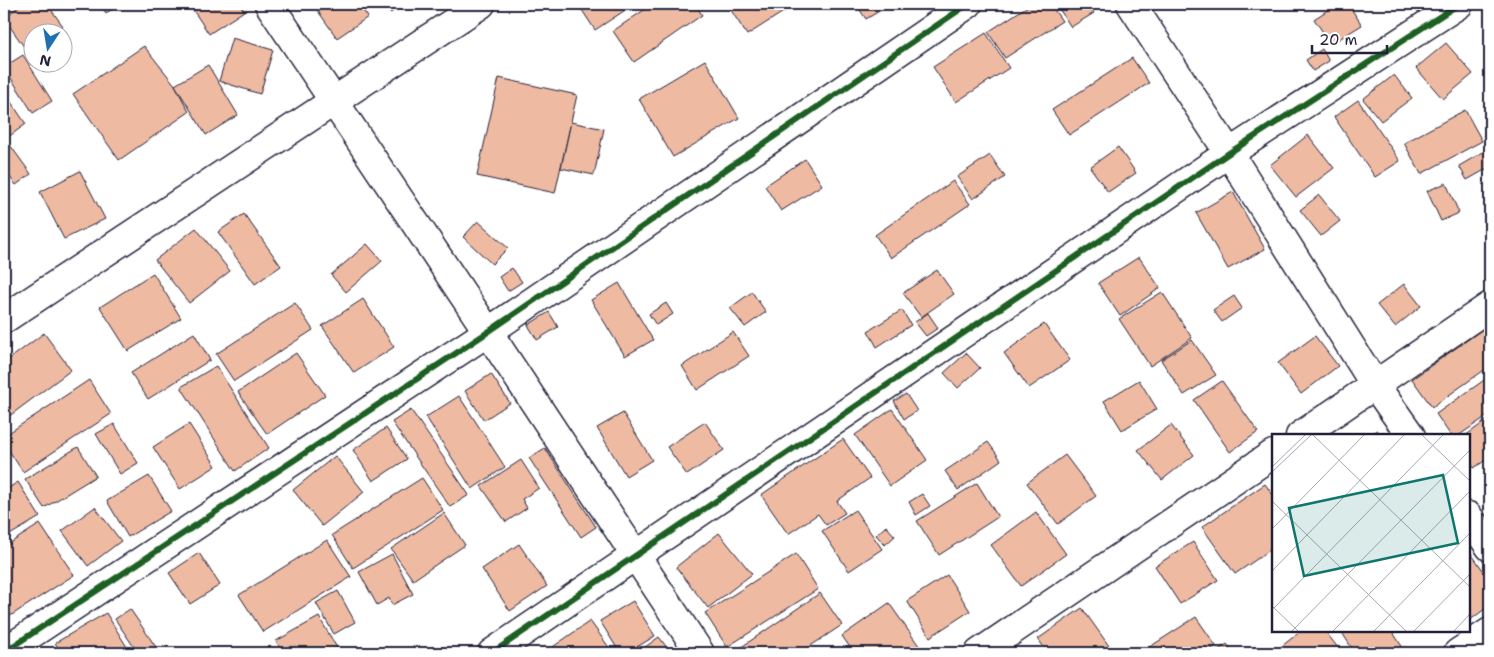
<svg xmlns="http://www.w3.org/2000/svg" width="1494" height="657" font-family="'Shantell Sans',sans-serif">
<rect width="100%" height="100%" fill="#fff"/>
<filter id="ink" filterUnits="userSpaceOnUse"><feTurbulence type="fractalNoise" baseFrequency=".02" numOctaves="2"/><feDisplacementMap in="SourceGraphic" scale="10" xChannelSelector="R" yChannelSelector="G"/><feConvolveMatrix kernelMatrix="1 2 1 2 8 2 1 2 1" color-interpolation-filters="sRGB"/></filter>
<g filter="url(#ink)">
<g fill="#efbaa2" stroke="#22223b">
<polygon points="22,4 47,4 63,26 53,32 32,32 32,47 27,51 4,18"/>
<polygon points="100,4 121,4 106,13"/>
<polygon points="189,4 240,4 244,11 209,34"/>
<polygon points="313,4 358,4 368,17 337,38"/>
<polygon points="384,4 406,4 390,13"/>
<polygon points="578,4 628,4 630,7 595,30"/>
<polygon points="653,4 695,4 702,15 634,62 613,31"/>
<polygon points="727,4 796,4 747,35"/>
<polygon points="856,4 891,4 866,19"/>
<polygon points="1031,4 1050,4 1062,21 1005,58 988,32"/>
<polygon points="1056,4 1088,4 1094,13 1071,27"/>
<polygon points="1212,4 1225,4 1215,9"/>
<polygon points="1337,4 1348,4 1362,25 1331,44 1314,19"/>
<polygon points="986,33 1009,68 956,102 933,67"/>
<polygon points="232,38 273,50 260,94 219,81"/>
<polygon points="1446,43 1473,74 1443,99 1416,68"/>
<polygon points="144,46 175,85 189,112 119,160 73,94"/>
<polygon points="1322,49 1329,61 1313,71 1306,60"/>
<polygon points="23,55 52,101 33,113 4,67"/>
<polygon points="1132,58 1149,83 1069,135 1052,110"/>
<polygon points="705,60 739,118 673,157 639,99"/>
<polygon points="208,65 238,115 206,135 175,85"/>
<polygon points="1394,75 1412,98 1381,121 1363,99"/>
<polygon points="499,78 577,95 555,193 477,176"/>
<polygon points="1358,100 1400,161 1375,177 1334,117"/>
<polygon points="11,102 26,124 4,140 4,108"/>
<polygon points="1465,110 1482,141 1421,174 1404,143"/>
<polygon points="571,122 604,129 594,175 561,168"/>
<polygon points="1308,135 1334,168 1296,197 1270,165"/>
<polygon points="10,145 31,174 16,185 4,169 4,150"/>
<polygon points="1118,147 1136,173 1108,192 1090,167"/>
<polygon points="1490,148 1490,167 1467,180 1459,166"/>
<polygon points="990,155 1005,177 973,199 957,177"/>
<polygon points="805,159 822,185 781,211 765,186"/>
<polygon points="80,171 105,219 64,239 40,192"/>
<polygon points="953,181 970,204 891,258 875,235"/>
<polygon points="1446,183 1459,213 1441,221 1427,191"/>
<polygon points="1233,192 1265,249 1228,269 1196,213"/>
<polygon points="1319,195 1340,221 1321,236 1300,210"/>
<polygon points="244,214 281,266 255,284 218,232"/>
<polygon points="478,221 508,248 492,264 463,237"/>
<polygon points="196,228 230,271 189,303 155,260"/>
<polygon points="367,244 382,261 346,292 331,275"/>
<polygon points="1139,257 1160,288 1120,316 1098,283"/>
<polygon points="512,268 522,282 508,291 499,277"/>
<polygon points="937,270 954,294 921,317 903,293"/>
<polygon points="153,273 181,318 128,351 100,307"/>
<polygon points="619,283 653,340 625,356 591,300"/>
<polygon points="1404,284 1421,306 1395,327 1377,305"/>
<polygon points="752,292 766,312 745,327 730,308"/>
<polygon points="1162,292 1192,338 1150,366 1119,319"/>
<polygon points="1234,296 1242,308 1222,322 1213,310"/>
<polygon points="363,299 394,347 354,373 322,326"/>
<polygon points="295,303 313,330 234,381 216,354"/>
<polygon points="666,303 673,314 656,325 649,314"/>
<polygon points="902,310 911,325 877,347 868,331"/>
<polygon points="549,312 558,327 537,340 528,325"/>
<polygon points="928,313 938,328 926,336 915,322"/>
<polygon points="1044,324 1070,360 1029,388 1004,353"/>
<polygon points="1490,324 1490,366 1432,407 1412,379"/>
<polygon points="733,332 749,356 697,390 682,366"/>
<polygon points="44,333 71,370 4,420 4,363"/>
<polygon points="194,333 210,360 148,399 131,373"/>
<polygon points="1315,336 1338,366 1301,394 1278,363"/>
<polygon points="1192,340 1216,375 1184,395 1161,360"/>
<polygon points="296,353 325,395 267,434 238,392"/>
<polygon points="966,353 980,368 958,388 944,373"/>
<polygon points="216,366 269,448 235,471 181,387"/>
<polygon points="491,374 510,403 484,420 465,391"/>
<polygon points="1490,376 1490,414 1458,436 1451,436 1436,414"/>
<polygon points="89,380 111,414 23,472 4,443 4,436"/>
<polygon points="1139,380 1157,409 1122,430 1104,401"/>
<polygon points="1222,381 1258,432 1230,452 1194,400"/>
<polygon points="906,394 917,411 904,419 894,401"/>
<polygon points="459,396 505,467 472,489 426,417"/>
<polygon points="892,409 927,460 890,486 855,435"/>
<polygon points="411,410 469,495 450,507 392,422"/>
<polygon points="623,413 652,460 626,476 597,428"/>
<polygon points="1490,418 1490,457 1474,468 1468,459 1468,436 1465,436"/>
<polygon points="705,422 724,450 687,475 667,447"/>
<polygon points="114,424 138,463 120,474 96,434"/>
<polygon points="189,424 216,466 180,489 153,447"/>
<polygon points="1171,425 1194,455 1162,480 1138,450"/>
<polygon points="386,428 407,459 373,481 353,450"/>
<polygon points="1377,430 1381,436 1366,436"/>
<polygon points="843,439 870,478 837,501 845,513 826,525 818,514 788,534 761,495"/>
<polygon points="988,442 1001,460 958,490 945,471"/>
<polygon points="78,447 96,476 44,508 25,479"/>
<polygon points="545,448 596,527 581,537 529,458"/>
<polygon points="1065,455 1096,496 1058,524 1027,483"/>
<polygon points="335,456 364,492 322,526 293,490"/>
<polygon points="521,460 539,488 522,499 527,508 506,522 481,486"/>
<polygon points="149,476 171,511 128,537 107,501"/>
<polygon points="422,478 443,510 353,568 332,535"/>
<polygon points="18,482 40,517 8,536 4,530 4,491"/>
<polygon points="977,483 998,517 939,555 917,521"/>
<polygon points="1265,484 1273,495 1273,548 1235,574 1202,527"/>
<polygon points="922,494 930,506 916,515 909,502"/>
<polygon points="95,507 121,541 88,566 62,531"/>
<polygon points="855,510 882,549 849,571 822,531"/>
<polygon points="1036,512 1066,554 1021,586 991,545"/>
<polygon points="444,513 465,545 413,580 391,549"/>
<polygon points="40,524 74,575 4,620 4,547"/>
<polygon points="886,526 895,536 885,545 876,535"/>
<polygon points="719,533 752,574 708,608 676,567"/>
<polygon points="327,540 351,577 263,632 239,595"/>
<polygon points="1193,542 1218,580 1180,604 1155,566"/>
<polygon points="519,544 547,586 510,611 482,569"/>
<polygon points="1468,549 1490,580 1490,605 1469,621"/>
<polygon points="199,553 220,585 190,604 169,573"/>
<polygon points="392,554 413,594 392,605 389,598 377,605 359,572"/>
<polygon points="796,554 818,589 727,647 705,613"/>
<polygon points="947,575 970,611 930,637 907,601"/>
<polygon points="338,591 355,622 334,634 316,603"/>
<polygon points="820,593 842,625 800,653 744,653 740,648"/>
<polygon points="633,601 655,636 627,653 620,653 600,621"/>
<polygon points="889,603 924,653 854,653 842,636"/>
<polygon points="1082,608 1114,653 1048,653 1038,639"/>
<polygon points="130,609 160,653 138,653 115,619"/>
<polygon points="106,613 127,647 117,653 62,653 55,643"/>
<polygon points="319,617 340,653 283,653 276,641"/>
<polygon points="1196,617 1216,646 1205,653 1147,653 1145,650"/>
<polygon points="590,621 613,653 548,653 547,651"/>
<polygon points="1301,631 1325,631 1342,653 1273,653"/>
<polygon points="1341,631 1392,631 1405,651 1401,653 1355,653"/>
<polygon points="659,637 671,653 637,653"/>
<polygon points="1227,644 1234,653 1214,653"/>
</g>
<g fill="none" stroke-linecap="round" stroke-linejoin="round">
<defs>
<g id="minor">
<polyline points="269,4 488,332 700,653"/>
<polyline points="1131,4 1229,153 1375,385 1411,436"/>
<polyline points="4,319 481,4"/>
<polyline points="1300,436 1490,306"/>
<polyline points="1468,516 1490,547"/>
<polyline points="4,652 488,332 968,4"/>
<polyline points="492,653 1229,153 1459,4"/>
<polyline points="979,653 1273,454"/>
<polyline points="1458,653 1490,632"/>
</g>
</defs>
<use href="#minor" stroke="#22223b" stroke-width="31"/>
<use href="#minor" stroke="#fff" stroke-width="28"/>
<defs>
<g id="cycleway">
<polyline points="4,652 488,332 968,4"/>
<polyline points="492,653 1229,153 1459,4"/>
</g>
</defs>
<use href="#cycleway" stroke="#fff" stroke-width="9"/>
<use href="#cycleway" stroke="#1b5e20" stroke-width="6"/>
</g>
</g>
<g transform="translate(1272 434)">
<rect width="198" height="198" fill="#fff"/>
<path fill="none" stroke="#a7a7b1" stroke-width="1" d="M41 1 198 153M150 1 198 47M0 33 33 1M0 38 39 1M0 67 134 197M0 95 92 1M0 137 132 1M0 172 26 197M2 174 171 1M20 197 198 16M61 197 198 57M102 197 198 99M142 197 198 140M182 197 198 180"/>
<path fill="#0f766e" fill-opacity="0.15" stroke="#0f766e" stroke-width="2.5" d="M171 41 186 109 32 142 17 74Z"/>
<rect width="198" height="198" fill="none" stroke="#22223b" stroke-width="2.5"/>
</g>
<rect width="1494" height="657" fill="none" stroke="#fff" stroke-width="20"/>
<rect x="10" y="10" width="1474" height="637" fill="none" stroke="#22223b" stroke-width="2" filter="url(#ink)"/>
<g transform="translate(48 48) rotate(192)"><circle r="24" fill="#ffffff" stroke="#a7a7b1"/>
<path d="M0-4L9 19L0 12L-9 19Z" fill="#1f6fb2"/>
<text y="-8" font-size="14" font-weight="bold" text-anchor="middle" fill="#22223b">N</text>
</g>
<path d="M1312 45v8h75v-8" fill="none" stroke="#22223b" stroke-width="2.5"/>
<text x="1319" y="45" font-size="15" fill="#22223b" stroke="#ffffff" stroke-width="4" paint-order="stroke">20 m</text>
</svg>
